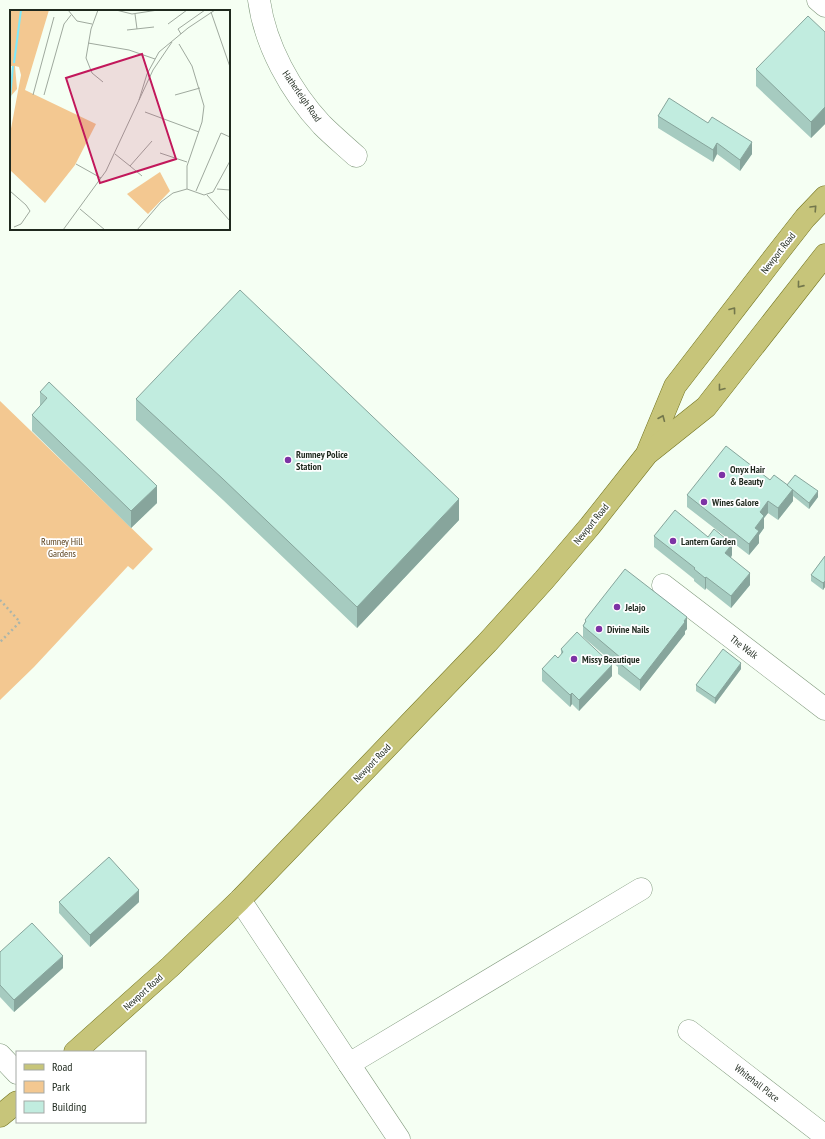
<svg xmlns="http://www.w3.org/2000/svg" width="825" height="1139" font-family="'PT Sans Narrow',sans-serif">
<rect width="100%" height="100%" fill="#f5fff3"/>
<polygon fill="#f3c891" points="0,401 153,549 133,570 128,566 34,667 0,700"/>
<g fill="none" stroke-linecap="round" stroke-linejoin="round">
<defs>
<g id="minor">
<path d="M259 0C265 45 291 92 322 125 333 136 345 146 356 156"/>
<polyline points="818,0 825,6"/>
<polyline points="663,585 825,709"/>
<polyline points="240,900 349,1064 641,889"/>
<polyline points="689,1031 825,1136"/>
<polyline points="0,1055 17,1073"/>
<polyline points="349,1064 399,1139"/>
</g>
<g id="major">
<polyline points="648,451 675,386 776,255 805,218 825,197"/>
<polyline points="75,1052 170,967 240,900 487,643 544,580 590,526 647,454 706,407 825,255"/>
<polyline points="0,1116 17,1102"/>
</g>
</defs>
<use href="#minor" stroke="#829a7e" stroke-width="23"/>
<use href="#major" stroke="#747521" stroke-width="23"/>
<polyline stroke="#abb5aa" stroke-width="2.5" stroke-dasharray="2 3" stroke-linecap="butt" points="0,600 20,622 0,642"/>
<use href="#minor" stroke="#fff" stroke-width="22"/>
<use href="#major" stroke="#c7c57a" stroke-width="22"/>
</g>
<g fill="#a6cbc0">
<polygon points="825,32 825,124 811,138 756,86 756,69"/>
<polygon points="658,116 752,154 740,171 717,154 713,162 658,128"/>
<polygon points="40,392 157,503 131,528 32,431 32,415 40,406"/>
<polygon points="136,399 459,520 357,628 223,500 136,420"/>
<polygon points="770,480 787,485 818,497 809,509 793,496 793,501 778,520 768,513 764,518 764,528 759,535 759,543 749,555 687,507 687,495"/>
<polygon points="654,536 708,537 732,555 731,558 750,585 731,608 706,588 705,590 694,581 694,579 654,547"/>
<polygon points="825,556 825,587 823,590 811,581 811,575"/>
<polygon points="585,620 687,629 685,631 685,634 640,691 618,674 618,667 583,637 583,626 585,622"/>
<polygon points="561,649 612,676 579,711 572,704 570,707 542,681 542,669 558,658 561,655"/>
<polygon points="741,669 715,704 696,691 696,685"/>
<polygon points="59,902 139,902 90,947 59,913"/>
<polygon points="0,952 63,968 14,1012 0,997"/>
</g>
<g fill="#87a59c">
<polygon points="825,107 825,124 811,138 811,122"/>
<polygon points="752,142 752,154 740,171 740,160"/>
<polygon points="717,143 717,154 713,162 713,150"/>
<polygon points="157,486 157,503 131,528 131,511"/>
<polygon points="793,489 793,501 778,520 778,508"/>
<polygon points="818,491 818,497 809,509 809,503"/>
<polygon points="459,499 459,520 357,628 357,607"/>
<polygon points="768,501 768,513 764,518 764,528 759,535 759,543 749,555 749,544 755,528 760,512"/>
<polygon points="732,544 732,555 725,565 725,553"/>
<polygon points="750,573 750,585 731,608 731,596"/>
<polygon points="706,577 706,588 705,590 705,578"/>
<polygon points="825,581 825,587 823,590 823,583"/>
<polygon points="687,617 687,629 685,631 685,634 640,691 640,680"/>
<polygon points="741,663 741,669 715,704 715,698"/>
<polygon points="612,665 612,676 579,711 579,700"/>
<polygon points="572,693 572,704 570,707 570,695"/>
<polygon points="139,890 139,902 90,947 90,935"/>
<polygon points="63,956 63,968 14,1012 14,1000"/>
</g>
<g fill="#c1ecdf" stroke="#87a59c">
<polygon points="808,16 825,32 825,107 811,122 756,69"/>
<polygon points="669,98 708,123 712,117 752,142 740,160 717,143 713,150 658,116"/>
<polygon points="240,290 459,499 357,607 223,479 136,399"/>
<polygon points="49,382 157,486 131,511 32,415 47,398 40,392"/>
<polygon points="726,446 770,480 774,475 793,489 778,508 768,501 760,512 764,516 755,528 759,531 749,544 687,495"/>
<polygon points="795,475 818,491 809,503 787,485"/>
<polygon points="675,510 708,537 714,529 732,544 725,553 750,573 731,596 706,577 705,578 694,569 695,568 654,536"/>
<polygon points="825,556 825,581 823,583 811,575"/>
<polygon points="625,569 687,617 684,621 685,622 640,680 618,662 621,658 583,626 586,621 585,620"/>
<polygon points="577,632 612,665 579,700 572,693 570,695 542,669 555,655 558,658 563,652 561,649"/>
<polygon points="723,649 741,663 715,698 696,685"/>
<polygon points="109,857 139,890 90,935 59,902"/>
<polygon points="32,923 63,956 14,1000 0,985 0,952"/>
</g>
<defs><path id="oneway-chevron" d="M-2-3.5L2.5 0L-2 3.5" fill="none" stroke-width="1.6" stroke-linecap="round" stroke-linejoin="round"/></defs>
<g stroke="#73774c">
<use href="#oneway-chevron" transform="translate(814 208) rotate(-47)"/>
<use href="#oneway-chevron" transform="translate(800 285) rotate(129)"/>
<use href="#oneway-chevron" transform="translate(733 310) rotate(-53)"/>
<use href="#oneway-chevron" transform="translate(721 388) rotate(128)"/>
<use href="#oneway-chevron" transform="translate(662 418) rotate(-67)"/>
</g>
<g fill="#7d33a5" stroke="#fff" stroke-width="1.5">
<circle cx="288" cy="460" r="4"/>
<circle cx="722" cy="475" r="4"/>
<circle cx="704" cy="502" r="4"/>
<circle cx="673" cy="541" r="4"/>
<circle cx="617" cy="607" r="4"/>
<circle cx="599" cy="629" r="4"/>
<circle cx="574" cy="659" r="4"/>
</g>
<g text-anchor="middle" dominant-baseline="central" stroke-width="3.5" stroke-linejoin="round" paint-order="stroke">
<g font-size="10" fill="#1f291e" stroke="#fff">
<text transform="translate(302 96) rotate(55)">Hatherleigh Road</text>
<text transform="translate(778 253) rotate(-52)">Newport Road</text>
<text transform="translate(591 524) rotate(-51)">Newport Road</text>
<text transform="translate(744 647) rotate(37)">The Walk</text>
<text transform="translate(372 763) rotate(-46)">Newport Road</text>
<text transform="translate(143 992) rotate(-42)">Newport Road</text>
<text transform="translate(757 1083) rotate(38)">Whitehall Place</text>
</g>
<g font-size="10" font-weight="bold" fill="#1f291e" stroke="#fff" text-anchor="start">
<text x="296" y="454">Rumney Police<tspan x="296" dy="12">Station</tspan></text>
<text x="730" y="469">Onyx Hair<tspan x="730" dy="12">&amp; Beauty</tspan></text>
<text x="712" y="502">Wines Galore</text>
<text x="681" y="541">Lantern Garden</text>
<text x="625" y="607">Jelajo</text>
<text x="607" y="629">Divine Nails</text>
<text x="582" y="659">Missy Beautique</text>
</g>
<g font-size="10" fill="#5a401c" stroke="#fff">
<text x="62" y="541">Rumney Hill<tspan x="62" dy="12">Gardens</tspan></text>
</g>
</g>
<g transform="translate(10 10)">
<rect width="220" height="220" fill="#f5fff3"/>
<path d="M0 0H39L15 80 86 114 65 155 35 193 0 160V124L11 65 9 57 5 56 7 79 0 87 2 56H0ZM150 162 160 181 138 204 117 184Z" fill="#f3c891"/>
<path fill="none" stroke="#7fe9fa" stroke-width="2" d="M4 53 11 0M0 89 3 56"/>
<path fill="none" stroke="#9fa99e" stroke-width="1" d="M58 0 67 11 82 14M88 0 81 19 76 48 82 63 93 72M106 0 122 4 148 0M201 2 220 57M125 4 127 19M158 14 177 0M117 20 144 17M171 24 168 19 195 0M78 33 119 40 145 49M169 34 182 56 194 96 192 112 177 156V179M23 85 44 7M34 85 54 14 61 5M165 85 190 78M129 90 137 64 149 42 178 18 205 0M135 102 189 122M150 143 177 152M105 144 120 156 142 131M66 154 91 168M120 156 132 166M207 179 220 180M0 181 16 195 20 201 11 214 4 217M186 181 211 123 220 127M197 185 220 211M70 199 95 220M53 220 96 161 143 60 162 32M127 220 151 192 163 183 177 179 194 185 203 182 220 151"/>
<path fill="#c2185b" fill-opacity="0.15" stroke="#c2185b" stroke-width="2" d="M132 44 166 149 90 173 56 68Z"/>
<rect width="220" height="220" fill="none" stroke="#1f291e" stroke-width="2"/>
</g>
<rect x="16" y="1051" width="130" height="72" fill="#ffffff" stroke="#a5a9a5"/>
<rect x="24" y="1064" width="20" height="6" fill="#c7c57a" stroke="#a5a9a5"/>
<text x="52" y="1071" font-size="12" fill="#1f291e">Road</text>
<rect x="24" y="1081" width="20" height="12" fill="#f3c891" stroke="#a5a9a5"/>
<text x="52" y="1091" font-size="12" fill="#1f291e">Park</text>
<rect x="24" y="1101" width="20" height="12" fill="#c1ecdf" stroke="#a5a9a5"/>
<text x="52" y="1111" font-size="12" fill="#1f291e">Building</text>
</svg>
